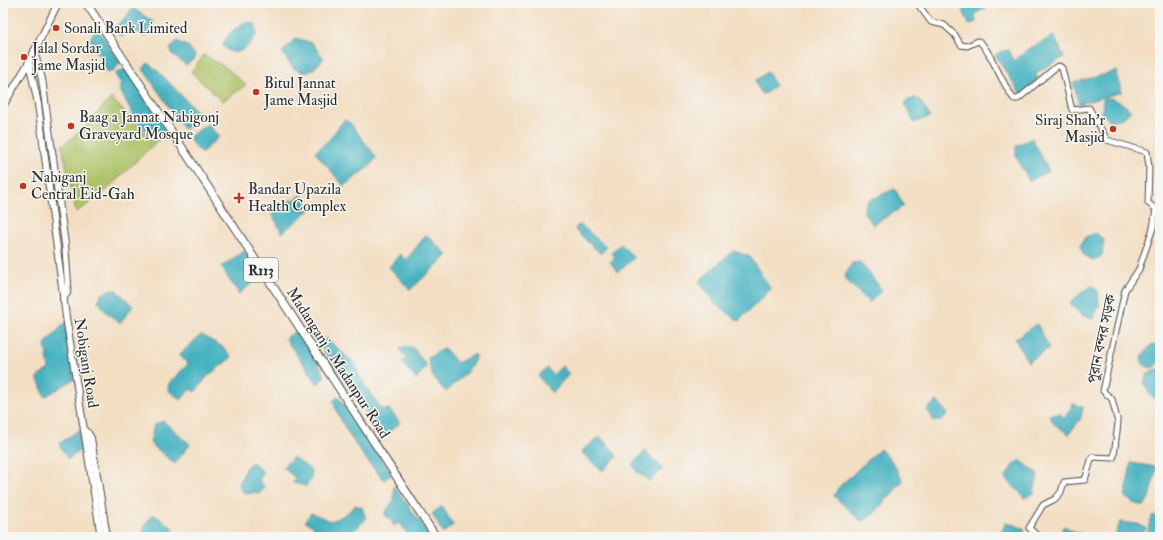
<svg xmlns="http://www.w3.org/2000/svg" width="1163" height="540" font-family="'IM FELL Double Pica','Noto Serif Bengali',serif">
<rect width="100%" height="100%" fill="#f6f6f2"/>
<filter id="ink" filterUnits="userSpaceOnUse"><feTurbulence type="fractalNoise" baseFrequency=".025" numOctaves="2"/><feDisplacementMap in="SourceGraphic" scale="8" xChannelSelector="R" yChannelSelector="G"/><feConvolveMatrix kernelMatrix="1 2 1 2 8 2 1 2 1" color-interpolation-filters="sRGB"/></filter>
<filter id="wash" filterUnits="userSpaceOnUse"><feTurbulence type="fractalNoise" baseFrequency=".012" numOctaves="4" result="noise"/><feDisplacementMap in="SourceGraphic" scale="16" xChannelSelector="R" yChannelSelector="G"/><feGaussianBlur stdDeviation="0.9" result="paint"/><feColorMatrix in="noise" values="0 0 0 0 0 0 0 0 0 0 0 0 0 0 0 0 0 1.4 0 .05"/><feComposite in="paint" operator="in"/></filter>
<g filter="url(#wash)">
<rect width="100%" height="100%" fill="#f3dec2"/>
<g fill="#aec367" stroke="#6c7749">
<polygon points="204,55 225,67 246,85 223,101 221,100 191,72"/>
<polygon points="111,98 155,143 100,196 76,212 62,146 82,130"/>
</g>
<g fill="#45b2c1" stroke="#386e76">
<polygon points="978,3 983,3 986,8 975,14 976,22 969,25 963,10"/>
<polygon points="132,8 154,22 145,37 129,27 122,37 113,28 124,20"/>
<path d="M246 22 255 24 257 33C250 46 236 61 223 46 224 35 237 27 246 22Z"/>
<polygon points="98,30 121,62 114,70 107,72 90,39 93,33"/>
<polygon points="1054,36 1064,57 1036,73 1038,80 1021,95 995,55 1002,51 1009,50 1014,61 1027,50"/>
<polygon points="296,38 312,43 324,58 313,70 304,73 293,68 282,52"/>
<polygon points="177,41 189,47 196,57 186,65 174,56 170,49"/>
<polygon points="148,63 160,73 202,117 184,129 143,69"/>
<polygon points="126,68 167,128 157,142 136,120 119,88 122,86 115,74"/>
<polygon points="1117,71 1122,92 1079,104 1073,83"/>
<polygon points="768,72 775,85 767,93 762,94 756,84 756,80"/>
<polygon points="915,98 920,100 930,117 914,123 905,104 907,101"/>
<path d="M1106 98C1116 98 1124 104 1131 111L1123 118 1110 121 1102 114 1103 99Z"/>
<polygon points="344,120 350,123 376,157 371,165 344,186 315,152 329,140"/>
<polygon points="208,124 219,137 201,153 193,145 189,137"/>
<polygon points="1032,138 1049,171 1029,181 1016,157 1016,146"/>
<polygon points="895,189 904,206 873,225 863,211 867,201"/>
<polygon points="302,195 312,208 282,233 271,212 285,201 294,200"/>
<polygon points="581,225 606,247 601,254 575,230 577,226"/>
<polygon points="1096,233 1104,240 1102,255 1094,261 1084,255 1080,246 1085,237"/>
<polygon points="426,235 448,255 410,290 389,267 400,254 406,260"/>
<polygon points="621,244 634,258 618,272 610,262 615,257 611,253"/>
<polygon points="244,251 261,276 239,294 221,267"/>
<polygon points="733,251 749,256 771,289 739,321 715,304 699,281"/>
<polygon points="860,262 882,290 869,303 844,278 852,263"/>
<polygon points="1092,286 1098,291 1099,305 1093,319 1081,315 1070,303 1082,292"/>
<polygon points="111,288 114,291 115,289 133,306 120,323 106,312 98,301 102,293 104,294"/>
<polygon points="66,322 74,379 45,397 37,377 49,369 45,344"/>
<polygon points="1037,324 1049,348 1028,362 1015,339"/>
<polygon points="298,329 325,376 318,384 289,344 286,338"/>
<polygon points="201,335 223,347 232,357 207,377 195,392 190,389 181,400 168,390 169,383 188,364 179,355"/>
<path d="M326 338 357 366C355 375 377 401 382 410L389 409 400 423 383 437 319 344Z"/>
<path d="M1158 344 1160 346V361L1153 368C1145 366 1142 366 1141 357L1151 345Z"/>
<polygon points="407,346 413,348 427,366 416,379 402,363 406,358 400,349"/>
<path d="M443 349 449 353 457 363 475 354C477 367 455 382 446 392L433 377 428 358Z"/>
<polygon points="562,366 569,374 552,393 538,376 547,368 553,375"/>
<path d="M1160 368V400C1150 399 1147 390 1144 382L1148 374Z"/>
<path d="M338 396 392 474 384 480C363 457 343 430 333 401Z"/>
<polygon points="937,401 948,414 940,421 934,421 927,409"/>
<polygon points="1073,404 1083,407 1081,418 1069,434 1054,424 1049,415 1052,414 1061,414 1064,419"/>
<polygon points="163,421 190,444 175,464 150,443 154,425"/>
<polygon points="79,430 83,449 68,459 59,444"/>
<polygon points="600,437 614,451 617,457 602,471 582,453 584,449"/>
<polygon points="880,449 892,461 903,481 873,515 862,522 834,496 838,488"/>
<polygon points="645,451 663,469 650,481 637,472 632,464"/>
<polygon points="293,457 311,470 311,479 306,486 293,483 295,478 283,467"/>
<polygon points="1020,460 1038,474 1034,493 1025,498 1005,478 1013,465"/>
<polygon points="250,463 254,463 264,473 259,480 265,488 259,494 255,492 249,494 243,492 239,485 246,467"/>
<polygon points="1131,463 1157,467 1149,498 1144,506 1133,503 1125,497"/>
<polygon points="394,486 431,537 409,537 401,524 399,523 394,526 390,519 384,514 394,500"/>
<polygon points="355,505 362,507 366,519 348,537 342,537 329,532 326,537 311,537 314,527 305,521 311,513 331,521 346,514"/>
<polygon points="442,506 453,525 443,533 432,514"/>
<polygon points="153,514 174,529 168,537 150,537 142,530"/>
<polygon points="1153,515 1160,517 1160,537 1147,537 1150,520"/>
<polygon points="1006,522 1025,529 1022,537 999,537"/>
<polygon points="1120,522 1138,524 1146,528 1142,537 1115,537"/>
<polygon points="1064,526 1073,531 1080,532 1084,537 1058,537"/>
</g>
</g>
<g filter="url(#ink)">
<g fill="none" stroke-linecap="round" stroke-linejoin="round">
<defs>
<path id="tertiary" d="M917 3 931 22 944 25 955 35 961 45 967 46 978 41C987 43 1004 88 1014 99H1018L1056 67 1059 66 1062 68 1072 110 1089 108 1107 140 1147 152 1149 167 1148 203 1156 209 1153 228 1139 269 1125 290 1103 391 1112 399 1118 423 1114 456 1113 458 1092 457 1085 480 1064 482 1061 492 1055 499 1043 505 1029 528 1039 537"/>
<g id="secondary">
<polyline points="34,51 42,79 65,244 68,283 67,293 63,299"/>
<polyline points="29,62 38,104 66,317 101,537"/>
<polyline points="3,106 29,62 58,3"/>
<polyline points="84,431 88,433 91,438 107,537"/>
</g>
<path id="primary" d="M86 3C205 179 319 359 436 537"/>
</defs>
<use href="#tertiary" stroke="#494642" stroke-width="7"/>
<use href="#secondary" stroke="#494642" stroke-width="8"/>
<use href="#primary" stroke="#494642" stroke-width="9"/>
<use href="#tertiary" stroke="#fff" stroke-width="5"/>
<use href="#secondary" stroke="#fff" stroke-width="6"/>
<use href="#primary" stroke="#fff" stroke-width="7"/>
</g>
</g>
<g fill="#c8321e" stroke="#f6f6f2" stroke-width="1.5">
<circle cx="56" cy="28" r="4"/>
<circle cx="24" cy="57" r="4"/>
<circle cx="256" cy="92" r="4"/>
<circle cx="71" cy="126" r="4"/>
<circle cx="1113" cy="129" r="4"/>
<circle cx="23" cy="186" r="4"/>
<path d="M237 192h4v4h4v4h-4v4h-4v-4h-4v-4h4z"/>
</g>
<g text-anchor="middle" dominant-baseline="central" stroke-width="3" stroke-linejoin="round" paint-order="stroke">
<rect fill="#f6f6f2" stroke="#686867" stroke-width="1" x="244" y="258" width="34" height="24" rx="3"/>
<g font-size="14" font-weight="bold" fill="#2b2b2b">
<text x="261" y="270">R113</text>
</g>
<g font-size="15" fill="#2b2b2b" stroke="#f6f6f2" text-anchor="start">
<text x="64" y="28">Sonali Bank Limited</text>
<text x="32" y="48">Jalal Sordar<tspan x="32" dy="17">Jame Masjid</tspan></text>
<text x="264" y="83">Bitul Jannat<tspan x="264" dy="17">Jame Masjid</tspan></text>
<text x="79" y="117">Baag a Jannat Nabigonj<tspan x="79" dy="17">Graveyard Mosque</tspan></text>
<text x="1105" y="120" text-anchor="end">Siraj Shah'r<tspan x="1105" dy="17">Masjid</tspan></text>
<text x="31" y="177">Nabiganj<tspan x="31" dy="17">Central Eid-Gah</tspan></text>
<text x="248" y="189">Bandar Upazila<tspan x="248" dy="17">Health Complex</tspan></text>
</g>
<g font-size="15" fill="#2b2b2b" stroke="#f6f6f2">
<text transform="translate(1102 339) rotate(-78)">পুরান বন্দর সড়ক</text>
<text transform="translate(86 363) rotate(81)">Nobiganj Road</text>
<text transform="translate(338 363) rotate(57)">Madanganj - Madanpur Road</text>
</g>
</g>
<rect width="1163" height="540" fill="none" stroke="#f6f6f2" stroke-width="16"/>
</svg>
